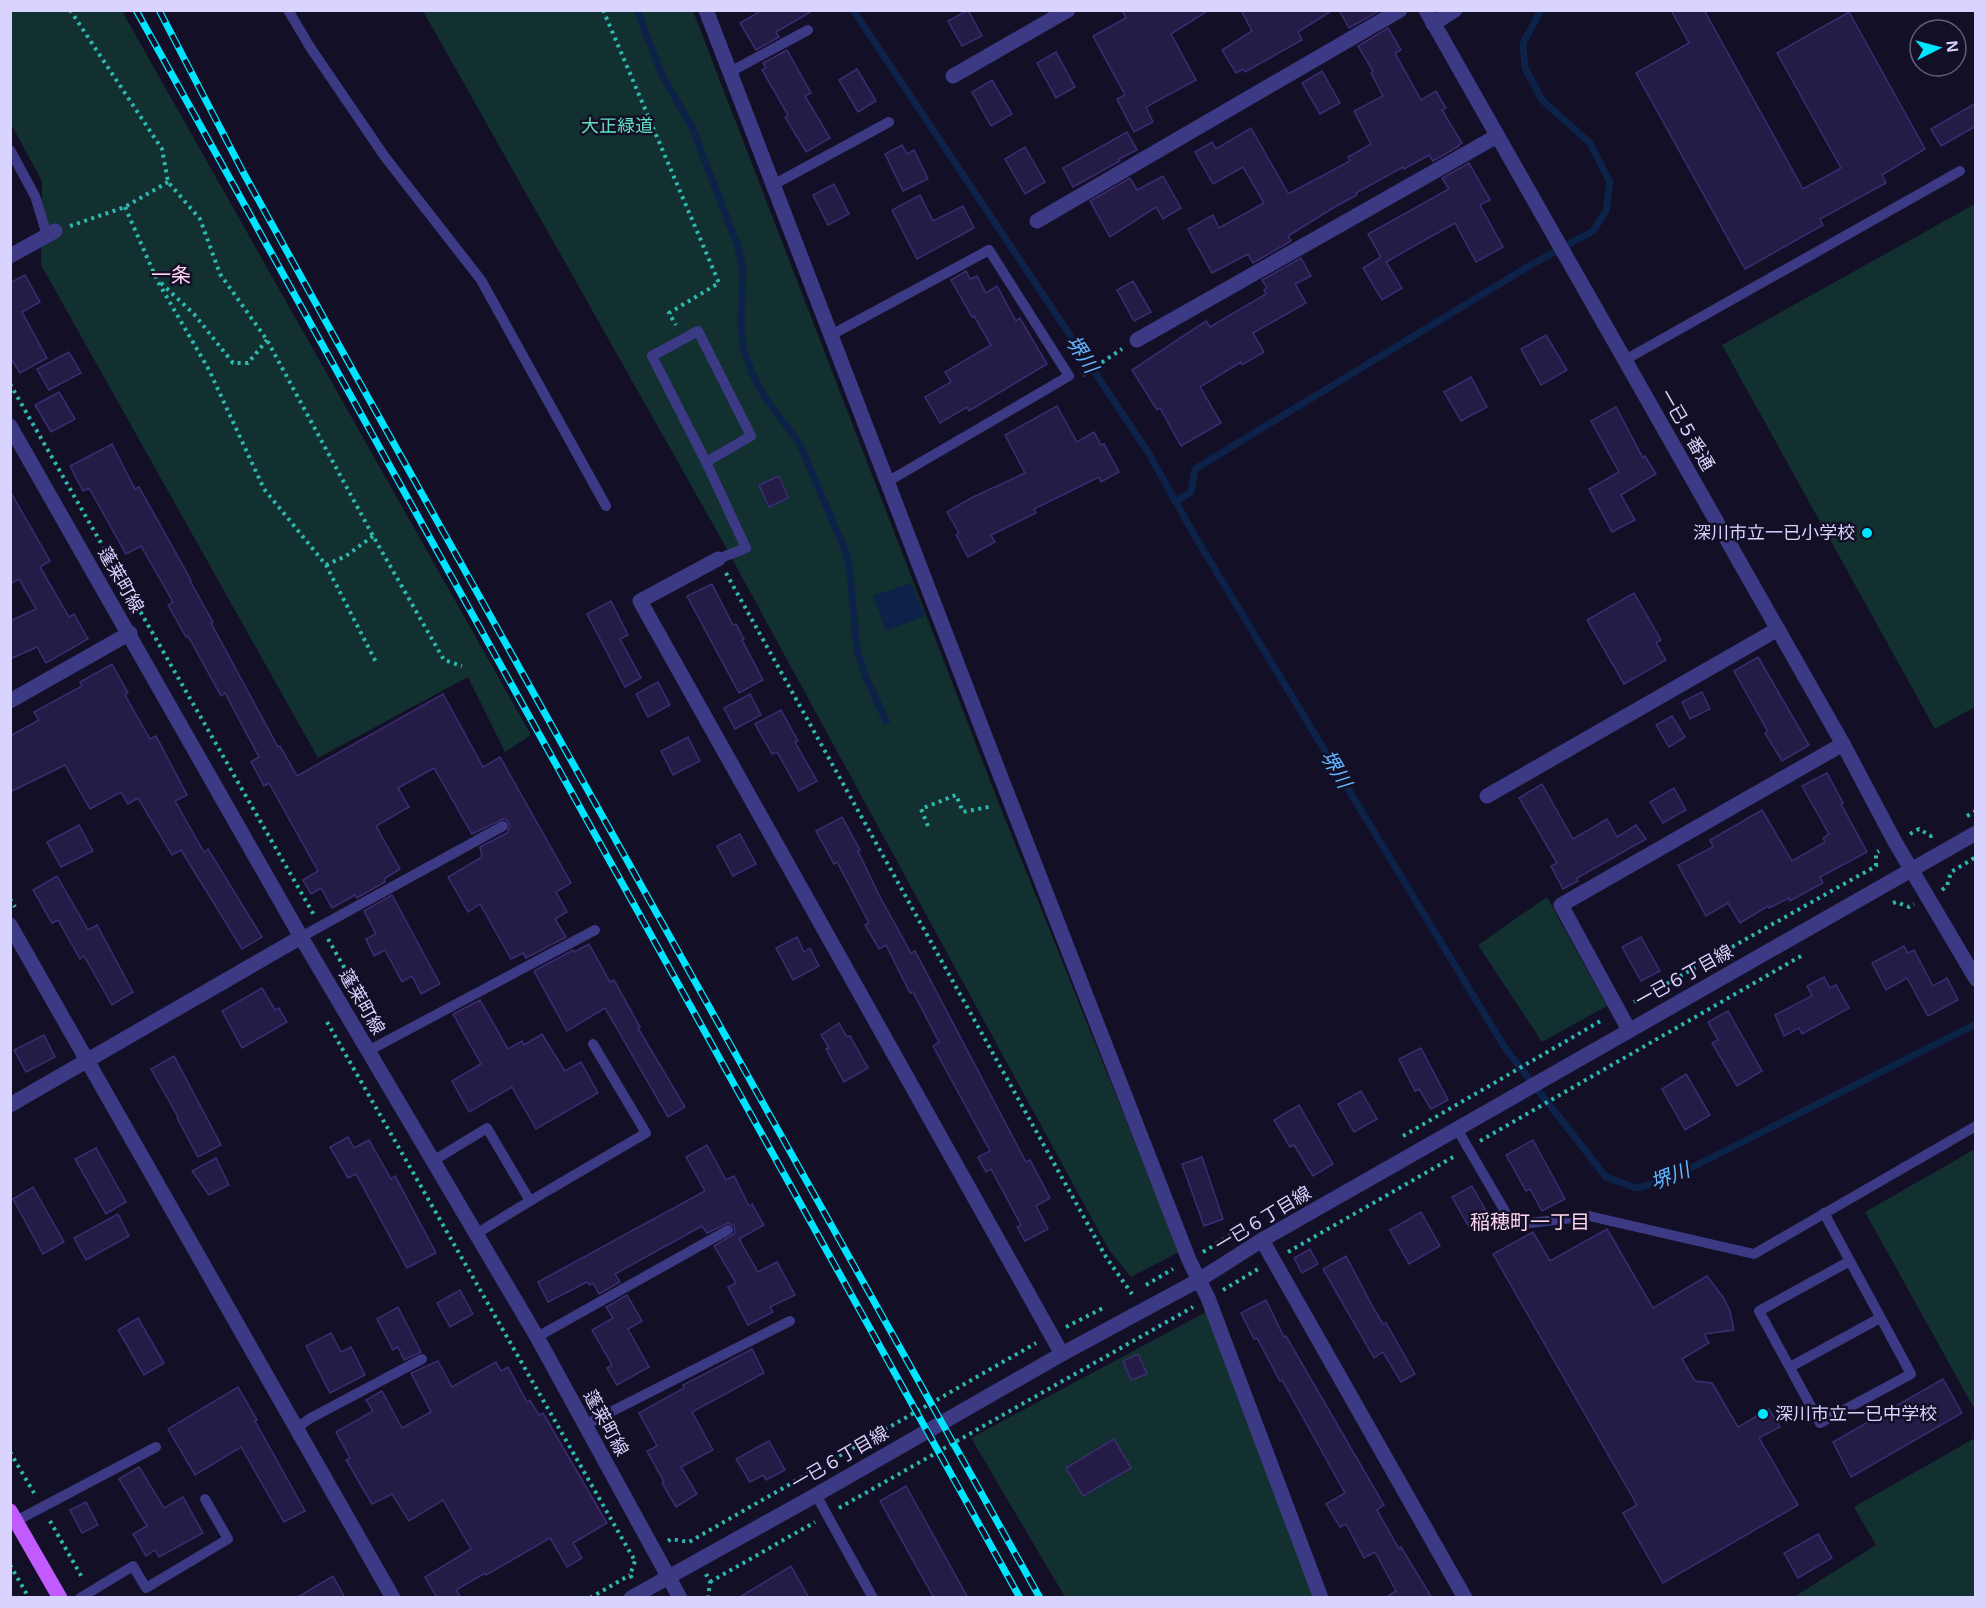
<svg xmlns="http://www.w3.org/2000/svg" width="1986" height="1608" font-family="Arial,'Noto Sans JP',sans-serif">
<rect width="100%" height="100%" fill="#130f26"/>
<g fill="#12302f">
<polygon points="10,11 122,11 531,735 505,752 468,677 318,758 41,265 42,181 11,124"/>
<polygon points="423,11 693,11 1001,809 1179,1252 1131,1277 1109,1250 718,533"/>
<polygon points="1975,204 1975,707 1935,729 1722,345"/>
<polygon points="1547,897 1607,1006 1542,1042 1478,945"/>
<polygon points="1975,1149 1975,1410 1865,1212"/>
<polygon points="1206,1312 1313,1597 1065,1597 971,1438"/>
<polygon points="1975,1438 1975,1597 1794,1597 1876,1545 1854,1507"/>
</g>
<polygon fill="#0c2248" points="911,583 925,616 886,631 873,596"/>
<g fill="none" stroke-linecap="round" stroke-linejoin="round">
<g stroke="#0c2248" stroke-width="7">
<polyline points="637,10 662,75 692,127 738,247 743,269 741,322 743,347 752,373 766,399 799,443 846,552 850,572 857,650 867,679 886,721"/>
<polyline points="853,10 1148,452 1196,538 1505,1048 1606,1177 1636,1188 1667,1180 1976,1024"/>
<polyline points="1175,502 1191,492 1195,469 1529,266 1593,231 1606,211 1610,182 1590,143 1542,100 1525,68 1523,43 1541,10"/>
</g>
</g>
<g fill="#241b47" stroke="#3b2d73" stroke-width="1.5">
<polygon points="762,10 814,10 776,32 779,37 756,50 740,23"/>
<polygon points="968,10 982,36 962,46 948,21"/>
<polygon points="1122,10 1209,10 1171,34 1196,80 1146,107 1153,122 1134,132 1117,99 1125,95 1093,36 1126,18"/>
<polygon points="1241,10 1333,10 1298,32 1302,40 1245,72 1243,69 1236,73 1222,50 1252,31"/>
<polygon points="1339,10 1379,10 1379,11 1349,28"/>
<polygon points="1671,10 1704,10 1803,189 1841,168 1777,53 1849,12 1925,149 1882,175 1886,183 1820,219 1823,225 1745,269 1636,73 1689,43"/>
<polygon points="1388,28 1401,50 1395,53 1421,100 1436,91 1446,108 1442,110 1462,143 1459,145 1459,146 1433,161 1429,155 1404,169 1403,167 1356,193 1357,195 1333,208 1288,236 1291,241 1253,263 1248,254 1212,273 1188,229 1213,215 1219,228 1264,203 1243,167 1213,184 1195,152 1212,142 1216,149 1251,128 1288,193 1290,193 1350,161 1348,157 1371,144 1354,111 1383,96 1371,73 1373,71 1358,46"/>
<polygon points="787,50 811,93 805,96 830,138 806,152 785,117 788,115 762,70 766,68 763,63"/>
<polygon points="1056,52 1075,87 1056,98 1037,63"/>
<polygon points="857,69 876,101 858,112 839,80"/>
<polygon points="1322,71 1340,103 1320,114 1302,83"/>
<polygon points="992,80 1012,114 991,126 972,92"/>
<polygon points="1976,103 1976,126 1941,146 1931,129"/>
<polygon points="1127,132 1137,150 1119,159 1120,161 1073,187 1063,168"/>
<polygon points="902,145 907,154 914,150 928,179 903,191 885,154"/>
<polygon points="1025,147 1045,182 1025,194 1005,159"/>
<polygon points="1469,163 1490,200 1480,205 1503,247 1476,262 1455,223 1386,262 1402,288 1382,300 1363,268 1381,257 1368,234 1449,189 1442,178"/>
<polygon points="1163,176 1181,208 1163,219 1156,207 1110,237 1090,201 1130,178 1137,190"/>
<polygon points="834,184 849,214 828,225 813,195"/>
<polygon points="920,195 933,221 963,206 974,228 917,259 892,210"/>
<polygon points="1301,258 1311,276 1295,284 1306,303 1253,333 1264,352 1242,365 1241,362 1200,387 1221,423 1181,446 1160,408 1157,410 1132,370 1206,321 1210,327 1266,294 1264,290 1267,288 1262,280"/>
<polygon points="966,271 970,279 977,276 986,293 997,286 1016,321 1020,318 1047,364 969,411 967,407 940,423 925,397 951,382 945,372 991,345 974,316 972,317 951,280"/>
<polygon points="25,275 40,302 22,312 47,358 20,373 10,357 10,283"/>
<polygon points="1133,281 1151,312 1134,321 1117,290"/>
<polygon points="1546,335 1567,370 1541,385 1521,349"/>
<polygon points="69,352 81,373 49,390 37,369"/>
<polygon points="1471,377 1487,407 1461,421 1444,392"/>
<polygon points="59,392 75,419 51,432 35,405"/>
<polygon points="1057,406 1077,442 1094,432 1101,445 1104,444 1119,472 1101,482 1099,477 1034,509 1036,513 991,535 995,542 968,557 956,535 959,533 947,512 971,498 1025,473 1005,435"/>
<polygon points="1616,407 1643,458 1645,456 1656,474 1621,495 1635,520 1612,532 1589,489 1619,472 1591,421"/>
<polygon points="112,444 135,489 139,487 191,580 190,581 213,622 211,623 278,747 280,746 297,776 443,694 483,767 500,757 571,883 556,892 567,912 555,919 566,937 526,958 523,953 511,959 480,904 468,912 448,877 482,857 480,847 507,833 510,826 507,820 503,819 472,834 434,768 398,788 409,807 376,826 400,869 384,879 385,882 357,898 355,895 332,908 321,888 311,894 303,880 318,871 269,783 264,786 251,762 259,757 225,693 221,696 188,636 186,637 168,605 173,602 141,546 126,554 89,488 83,491 70,466"/>
<polygon points="779,476 788,498 769,507 759,485"/>
<polygon points="10,491 50,561 40,567 69,617 74,614 88,639 46,663 37,647 10,659 10,621 36,609 19,579 10,584"/>
<polygon points="712,584 733,625 736,624 744,639 742,640 763,680 739,693 687,596"/>
<polygon points="1634,593 1661,640 1656,643 1666,660 1624,684 1587,620"/>
<polygon points="611,601 628,635 620,639 641,678 625,687 587,614"/>
<polygon points="1758,657 1809,745 1782,761 1765,733 1768,732 1734,671"/>
<polygon points="112,664 128,693 125,695 150,739 156,736 187,795 175,801 204,852 208,849 262,937 242,949 181,850 172,855 138,798 128,804 121,792 90,809 65,765 10,792 10,736 39,720 34,712 82,686 80,682"/>
<polygon points="658,682 670,705 648,717 636,694"/>
<polygon points="1702,692 1710,709 1690,719 1682,702"/>
<polygon points="750,694 761,715 735,729 724,708"/>
<polygon points="781,710 798,741 795,742 817,781 799,791 777,752 772,754 755,724"/>
<polygon points="1672,716 1685,737 1669,747 1656,725"/>
<polygon points="688,737 700,761 673,775 661,751"/>
<polygon points="1827,773 1843,803 1841,804 1867,852 1820,877 1823,883 1790,901 1789,898 1769,908 1768,906 1740,923 1728,903 1706,916 1678,865 1713,847 1710,840 1762,810 1792,861 1825,842 1823,838 1829,834 1802,786"/>
<polygon points="1542,784 1573,839 1607,819 1617,837 1636,825 1646,839 1577,878 1578,881 1563,889 1551,866 1557,863 1519,798"/>
<polygon points="1674,788 1686,810 1663,823 1650,802"/>
<polygon points="842,817 860,850 858,851 879,895 911,953 915,951 1026,1162 1030,1160 1050,1198 1036,1206 1048,1229 1025,1241 1017,1227 1021,1225 991,1169 986,1172 978,1157 990,1151 933,1046 939,1042 913,992 910,993 886,945 879,949 865,925 869,923 837,862 834,864 816,831"/>
<polygon points="79,825 93,851 61,867 47,842"/>
<polygon points="740,834 756,864 733,876 717,846"/>
<polygon points="57,876 88,930 97,925 133,992 112,1005 84,956 80,959 58,920 52,923 33,890"/>
<polygon points="392,895 440,984 421,994 412,976 402,982 385,950 374,956 366,939 376,934 364,911"/>
<polygon points="797,937 804,952 810,948 819,966 793,980 776,948"/>
<polygon points="1641,937 1660,971 1641,981 1622,947"/>
<polygon points="589,944 610,982 614,980 640,1027 638,1028 685,1107 668,1117 605,1008 567,1031 534,971 573,950 574,952"/>
<polygon points="1904,946 1908,953 1914,950 1933,986 1947,978 1958,1000 1928,1016 1907,978 1886,990 1872,963"/>
<polygon points="1824,977 1830,988 1836,985 1849,1008 1802,1034 1799,1028 1784,1036 1775,1015 1812,996 1807,986"/>
<polygon points="262,988 275,1010 279,1008 287,1022 242,1048 222,1011"/>
<polygon points="480,1000 508,1049 522,1041 524,1045 542,1034 565,1071 581,1062 598,1093 536,1129 512,1087 469,1112 452,1081 481,1064 453,1014"/>
<polygon points="1728,1011 1762,1071 1737,1086 1712,1043 1718,1040 1708,1022"/>
<polygon points="839,1023 847,1037 850,1036 868,1068 844,1082 826,1049 829,1048 821,1035"/>
<polygon points="44,1035 55,1057 26,1072 14,1050"/>
<polygon points="1421,1048 1448,1100 1431,1109 1419,1089 1415,1091 1399,1059"/>
<polygon points="174,1056 221,1145 198,1157 177,1118 178,1117 151,1069"/>
<polygon points="1686,1074 1710,1115 1685,1130 1662,1089"/>
<polygon points="1361,1091 1377,1119 1354,1132 1338,1104"/>
<polygon points="1299,1105 1333,1164 1313,1176 1294,1145 1290,1147 1274,1120"/>
<polygon points="348,1137 354,1148 369,1140 391,1179 395,1176 436,1253 407,1268 356,1174 348,1178 330,1147"/>
<polygon points="1533,1140 1565,1199 1542,1211 1530,1189 1526,1191 1506,1155"/>
<polygon points="707,1145 726,1180 734,1176 749,1206 752,1204 764,1225 739,1239 758,1272 777,1262 795,1295 770,1307 773,1312 748,1325 728,1287 736,1283 714,1246 735,1233 734,1226 728,1223 707,1233 702,1226 615,1274 620,1282 599,1294 593,1283 590,1285 587,1282 548,1302 538,1282 705,1191 686,1157"/>
<polygon points="96,1148 126,1202 106,1214 75,1159"/>
<polygon points="1202,1157 1223,1219 1204,1226 1182,1164"/>
<polygon points="216,1158 229,1185 209,1195 192,1171"/>
<polygon points="1472,1186 1489,1216 1469,1227 1452,1197"/>
<polygon points="33,1187 64,1242 43,1254 13,1199"/>
<polygon points="1421,1212 1440,1246 1409,1264 1390,1230"/>
<polygon points="118,1214 129,1236 86,1260 74,1238"/>
<polygon points="1607,1229 1653,1308 1707,1276 1723,1297 1730,1311 1734,1330 1704,1334 1709,1343 1682,1359 1695,1381 1712,1383 1738,1427 1769,1409 1780,1427 1759,1438 1798,1505 1663,1583 1623,1513 1637,1505 1493,1254 1533,1232 1550,1261"/>
<polygon points="1310,1249 1318,1264 1302,1273 1294,1258"/>
<polygon points="1346,1256 1374,1309 1383,1324 1386,1323 1415,1374 1401,1382 1383,1352 1374,1358 1323,1269"/>
<polygon points="460,1290 473,1314 450,1327 437,1303"/>
<polygon points="627,1295 642,1321 628,1329 649,1367 617,1385 607,1368 612,1365 592,1330 613,1318 606,1307"/>
<polygon points="1266,1300 1284,1337 1286,1336 1384,1505 1377,1510 1399,1549 1401,1547 1432,1598 1385,1598 1396,1591 1375,1552 1364,1558 1346,1524 1340,1527 1326,1504 1345,1493 1282,1380 1280,1381 1257,1338 1254,1339 1241,1313"/>
<polygon points="398,1307 421,1352 404,1360 398,1347 393,1350 377,1319"/>
<polygon points="138,1318 164,1363 144,1375 118,1330"/>
<polygon points="331,1333 341,1352 351,1347 365,1375 330,1393 306,1346"/>
<polygon points="752,1349 764,1373 692,1412 713,1450 681,1467 697,1494 676,1507 662,1483 664,1482 647,1451 657,1446 639,1413 684,1388 683,1385"/>
<polygon points="1138,1354 1147,1374 1131,1380 1123,1361"/>
<polygon points="438,1361 452,1387 496,1362 501,1371 508,1367 527,1402 530,1400 539,1415 543,1413 607,1523 573,1543 582,1558 567,1567 550,1538 486,1575 485,1573 456,1590 461,1598 437,1598 425,1577 471,1549 443,1500 409,1521 392,1494 372,1504 346,1460 350,1458 336,1432 373,1411 366,1400 382,1391 402,1428 431,1412 411,1373"/>
<polygon points="1943,1379 1962,1413 1851,1477 1833,1442"/>
<polygon points="238,1387 257,1420 255,1421 305,1511 284,1522 241,1447 195,1475 168,1429"/>
<polygon points="1114,1439 1131,1468 1083,1496 1066,1468"/>
<polygon points="769,1441 785,1470 766,1480 763,1475 750,1482 736,1459"/>
<polygon points="139,1467 164,1508 183,1497 203,1533 159,1557 155,1550 146,1556 133,1534 147,1526 119,1479"/>
<polygon points="906,1486 968,1598 934,1598 880,1501"/>
<polygon points="86,1502 98,1525 82,1533 70,1510"/>
<polygon points="1818,1534 1832,1558 1798,1578 1784,1553"/>
<polygon points="791,1566 809,1598 738,1598"/>
<polygon points="333,1576 345,1598 296,1598"/>
</g>
<g fill="none" stroke-linecap="round" stroke-linejoin="round">
<g stroke="#2fb8b0" stroke-width="4" stroke-dasharray="3 4.5" stroke-linecap="butt">
<polyline points="70,10 162,149 168,182 200,219 220,274 267,340 373,536 444,660 462,666"/>
<polyline points="603,10 719,283 669,313 676,325"/>
<polyline points="125,207 157,280 209,370 264,489 326,565 377,664"/>
<polyline points="70,226 125,207 168,182"/>
<polyline points="161,283 194,314 233,363 248,363 267,340"/>
<polyline points="1083,375 1122,349"/>
<polyline points="10,384 314,915"/>
<polyline points="326,565 346,556 373,536"/>
<polyline points="726,573 1106,1257 1132,1294"/>
<polyline points="1967,816 1976,811"/>
<polyline points="928,826 921,809 956,795 963,812 993,806"/>
<polyline points="1910,834 1919,829 1931,836 1934,834"/>
<polyline points="1942,890 1947,886 1951,872 1976,857"/>
<polyline points="10,899 15,907"/>
<polyline points="1893,903 1896,902 1909,907 1914,904"/>
<polyline points="328,939 379,1029"/>
<polyline points="1634,1002 1876,866 1876,853 1879,851"/>
<polyline points="327,1022 635,1561"/>
<polyline points="1403,1136 1604,1019"/>
<polyline points="1480,1141 1801,956"/>
<polyline points="1203,1252 1233,1234"/>
<polyline points="1288,1252 1455,1156"/>
<polyline points="1146,1285 1173,1269"/>
<polyline points="1223,1290 1258,1269"/>
<polyline points="1066,1327 1105,1307"/>
<polyline points="10,1452 34,1493"/>
<polyline points="839,1508 1193,1307"/>
<polyline points="50,1521 83,1579"/>
<polyline points="668,1541 671,1539 689,1542 1036,1343"/>
<polyline points="10,1565 29,1598"/>
<polyline points="706,1574 710,1582 708,1598"/>
<polyline points="632,1578 630,1575 635,1561 638,1559"/>
<polyline points="710,1582 815,1522"/>
<polyline points="590,1598 630,1575"/>
</g>
<g stroke="#3d3a85" stroke-width="10">
<polyline points="288,10 310,47 385,157 481,280 606,506"/>
<polyline points="730,72 808,30"/>
<polyline points="10,150 35,196 47,235"/>
<polyline points="773,185 889,122"/>
<polyline points="831,335 989,250 1069,376 887,482"/>
<polyline points="1625,360 1960,171"/>
<polyline points="706,462 652,356 698,331 751,436 706,462 746,548 718,559"/>
<polyline points="301,937 503,826"/>
<polyline points="368,1051 595,930"/>
<polyline points="1457,1129 1513,1225 1589,1216 1754,1254 1976,1126"/>
<polyline points="433,1161 487,1128 530,1201 476,1234"/>
<polyline points="530,1201 646,1133 593,1044"/>
<polyline points="1824,1213 1911,1374 1820,1423 1759,1311 1850,1261"/>
<polyline points="537,1337 728,1230"/>
<polyline points="1790,1367 1880,1318"/>
<polyline points="585,1425 790,1321"/>
<polyline points="297,1428 309,1419 422,1359"/>
<polyline points="816,1495 873,1598"/>
<polyline points="16,1521 156,1447"/>
<polyline points="80,1598 133,1566 146,1588 228,1539 205,1499"/>
</g>
<g stroke="#3d3a85" stroke-width="15">
<polyline points="706,10 993,757 1189,1260 1208,1298 1321,1598"/>
<polyline points="1433,24 1455,10"/>
<polyline points="953,76 1068,10"/>
<polyline points="1037,221 1400,10"/>
<polyline points="10,256 55,231"/>
<polyline points="1137,340 1497,136"/>
<polyline points="10,701 130,633"/>
<polyline points="1487,796 1778,629"/>
<polyline points="10,925 393,1598"/>
<polyline points="1629,1030 1561,905 1843,744"/>
<polyline points="10,1105 301,937"/>
<polyline points="1262,1240 1465,1598"/>
</g>
<g stroke="#3d3a85" stroke-width="15">
<polyline points="1426,10 1843,744 1895,842 1976,979"/>
<polyline points="10,426 301,937 537,1337 680,1598"/>
<polyline points="718,559 640,601 1062,1354"/>
<polyline points="631,1598 816,1495 1062,1354 1199,1280 1262,1240 1976,833"/>
</g>
<polyline stroke="#c25bff" stroke-width="15" points="10,1511 60,1598"/>
<defs>
<g id="rail">
<polyline points="136,10 1020,1598"/>
<polyline points="159,10 243,172 351,367 1040,1598"/>
</g>
</defs>
<use href="#rail" stroke="#00e5ff" stroke-width="7"/>
<use href="#rail" stroke="#130f26" stroke-width="4.5" stroke-dasharray="14" stroke-linecap="butt"/>
</g>
<g fill="#00e5ff" stroke="#130f26" stroke-width="2">
<circle cx="1867" cy="533" r="6"/>
<circle cx="1763" cy="1414" r="6"/>
</g>
<g text-anchor="middle" dominant-baseline="central" stroke-width="5" stroke-linejoin="round" paint-order="stroke">
<g font-size="18" fill="#5fe0c0" stroke="#130f26">
<text x="617" y="126">大正緑道</text>
</g>
<g font-size="18" fill="#d9d4ff" stroke="#130f26">
<text transform="translate(1687 430) rotate(60)">一已５番通</text>
<text transform="translate(121 580) rotate(60)">蓬莱町線</text>
<text transform="translate(1684 976) rotate(-29)">一已６丁目線</text>
<text transform="translate(362 1002) rotate(60)">蓬莱町線</text>
<text transform="translate(1263 1219) rotate(-31)">一已６丁目線</text>
<text transform="translate(606 1423) rotate(61)">蓬莱町線</text>
<text transform="translate(840 1458) rotate(-30)">一已６丁目線</text>
</g>
<g font-size="18" fill="#d9d4ff" stroke="#130f26" text-anchor="end">
<text x="1855" y="533">深川市立一已小学校</text>
<text x="1775" y="1414" text-anchor="start">深川市立一已中学校</text>
</g>
<g font-size="20" fill="#ffd6f0" stroke="#130f26">
<text x="171" y="275">一条</text>
<text x="1530" y="1222">稲穂町一丁目</text>
</g>
<g font-size="20" font-style="italic" fill="#62b6ff" stroke="#130f26">
<text transform="translate(1082 354) rotate(56)">堺川</text>
<text transform="translate(1336 769) rotate(59)">堺川</text>
<text transform="translate(1670 1176) rotate(-21)">堺川</text>
</g>
</g>
<rect width="1986" height="1608" fill="none" stroke="#d9d4ff" stroke-width="24"/>
<g transform="translate(1938 48) rotate(84)"><circle r="28" fill="#130f26" stroke="#625e7d" stroke-width="1.5"/>
<path d="M0-4.5L10 22L0 15L-10 22Z" fill="#00e5ff"/>
<text y="-9" font-size="16" font-weight="bold" text-anchor="middle" fill="#d9d4ff">N</text>
</g>
</svg>
